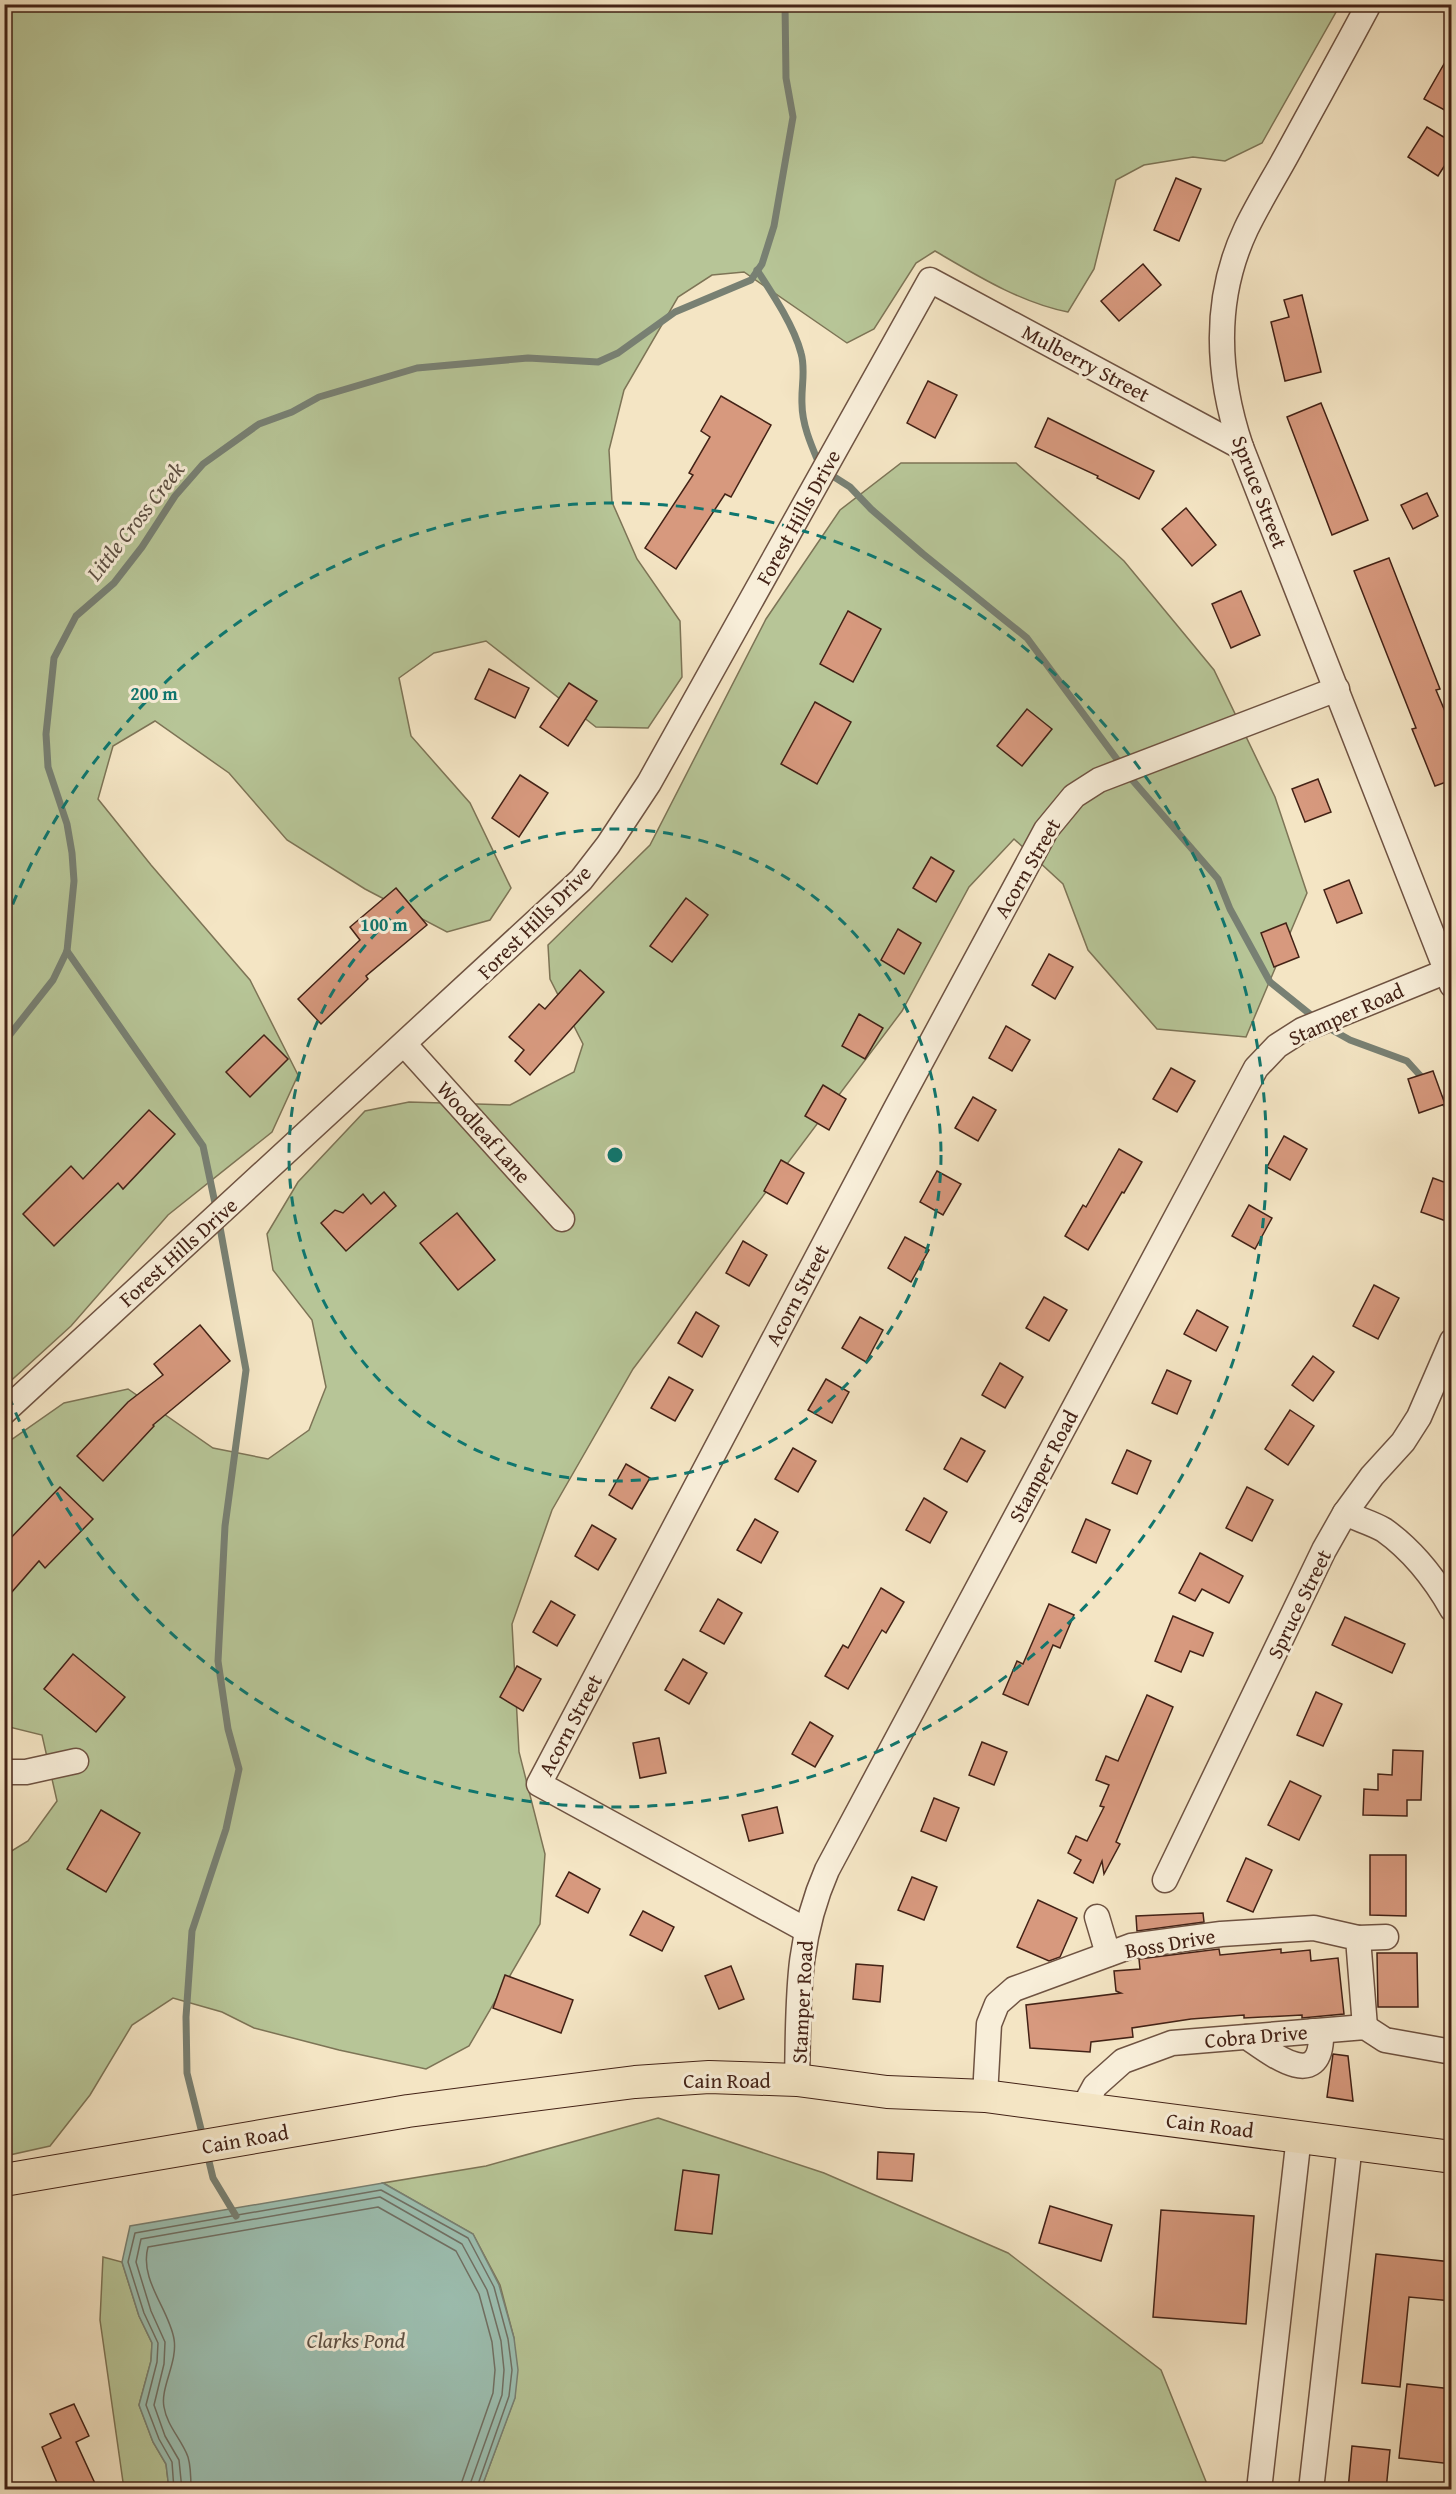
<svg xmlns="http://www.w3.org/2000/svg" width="1456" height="2494" font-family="'Gentium Book Plus',serif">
<rect width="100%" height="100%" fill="#f4e5c4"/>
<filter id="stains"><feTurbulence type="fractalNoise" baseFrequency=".00333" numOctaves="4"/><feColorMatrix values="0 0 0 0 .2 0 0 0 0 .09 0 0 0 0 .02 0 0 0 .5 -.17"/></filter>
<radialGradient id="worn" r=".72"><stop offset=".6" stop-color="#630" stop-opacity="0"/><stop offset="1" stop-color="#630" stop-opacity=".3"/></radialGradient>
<g fill="#b7c597" stroke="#7d7456" stroke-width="1.5">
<path d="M5 5H1340L1262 143 1225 161 1193 157 1144 165 1116 180 1094 269 1068 312C1021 303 976 275 935 251L916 263 874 329 847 343 744 272 712 275 678 297 624 390 609 450 612 502 637 559 680 621 682 677 648 728 596 727 486 641 434 653 399 678 411 736 470 803 511 888 490 920 447 932 365 889 287 840 229 773 155 721 113 746 98 799 151 865 250 980 298 1075 272 1132 168 1215 71 1326 5 1386Z"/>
<polygon points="901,463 1016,463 1124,561 1214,670 1275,797 1307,893 1246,1037 1157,1029 1088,950 1063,884 1014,839 969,887 902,1011 633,1369 552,1510 512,1624 519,1752 545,1854 540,1924 469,2046 426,2069 339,2050 254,2028 222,2012 173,1998 132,2025 90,2095 50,2146 5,2156 5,1855 28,1841 57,1801 42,1735 5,1726 4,1445 64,1403 128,1389 213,1448 268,1459 309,1430 326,1387 312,1320 273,1270 267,1234 298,1182 365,1111 409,1102 510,1105 574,1072 583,1044 550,979 548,945 650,845 766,619 840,510"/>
<polygon points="658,2118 824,2173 1008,2253 1161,2370 1209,2489 481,2489 515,2397 514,2338 500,2285 473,2234 383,2183 486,2166"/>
<polygon points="103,2257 122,2262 139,2316 152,2343 151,2361 139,2405 153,2442 166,2464 169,2489 124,2489 100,2320"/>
</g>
<polygon fill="#9cbfb1" stroke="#788073" stroke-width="1.5" points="383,2183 473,2234 499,2285 514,2338 518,2370 515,2398 481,2489 169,2489 166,2464 153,2442 139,2405 151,2361 152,2343 139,2316 122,2262 130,2226"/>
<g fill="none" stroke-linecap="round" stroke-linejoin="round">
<g stroke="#707064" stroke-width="1.5">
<polyline points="174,2490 172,2462 159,2439 146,2405 157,2362 158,2343 144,2313 128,2262 135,2233 381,2190 468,2238 494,2287 508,2339 512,2370 509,2396 476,2490"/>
<polyline points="182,2490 179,2460 165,2436 154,2405 164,2364 165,2342 151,2311 136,2262 141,2239 380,2197 462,2244 487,2290 501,2341 504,2370 502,2395 468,2490"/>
<path d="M191 2490C191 2479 191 2467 188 2457 182 2440 167 2426 164 2407 160 2388 178 2362 174 2339 169 2309 139 2280 148 2247L378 2207 456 2251 479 2294 492 2342 495 2370 493 2393 459 2490"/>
</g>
<g stroke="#788073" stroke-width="7">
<path d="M757 270C772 293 794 326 801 353 806 370 801 386 802 404 802 425 812 447 820 466"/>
<polyline points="828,473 850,487 871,509 923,554 1027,638 1122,766"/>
<polyline points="1128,775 1218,879 1230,909 1270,982 1316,1019"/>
<polyline points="67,951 203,1146 216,1208"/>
<polyline points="1325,1026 1350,1040 1407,1061 1426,1082"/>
<polyline points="4,1042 53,980 67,951 74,881 72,853 67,824 48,767 46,734 54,658 76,616 114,583 142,547 175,496 203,464 259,424 292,412 319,397 417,368 528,358 598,362 618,353 675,312 751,280 762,264 774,226 793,117 786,78 785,4"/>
<polyline points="1439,1097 1452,1111"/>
<polyline points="203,2137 187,2073 186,2017 192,1931 226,1829 239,1769 228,1729 218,1661 225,1526 246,1370 219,1222"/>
<polyline points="207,2153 213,2178 236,2216"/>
</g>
</g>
<g fill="#d7997e" stroke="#432216" stroke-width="1.5">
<polygon points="1452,50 1452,114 1424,99"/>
<polygon points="1427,127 1452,142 1452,154 1438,176 1408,157"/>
<polygon points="1176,178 1201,189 1179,241 1154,230"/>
<polygon points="1143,264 1161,285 1119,321 1101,301"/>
<polygon points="1302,295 1321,372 1285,381 1271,322 1289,317 1284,300"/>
<polygon points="928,381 957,395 935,438 907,423"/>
<polygon points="721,396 771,425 731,497 725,494 676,569 645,548 693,475 689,473 710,437 701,431"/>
<polygon points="1321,403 1368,520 1332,535 1287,417"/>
<polygon points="1048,418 1154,471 1139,499 1097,478 1098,476 1035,447"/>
<polygon points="1427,493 1438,516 1413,529 1401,505"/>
<polygon points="1186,508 1216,545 1192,566 1162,529"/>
<polygon points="1389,558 1440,689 1436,690 1452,728 1452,780 1435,786 1412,729 1416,728 1354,571"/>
<polygon points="1241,591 1260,635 1231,648 1212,604"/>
<polygon points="848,611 881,629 853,682 820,664"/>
<polygon points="489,669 529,688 515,718 475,699"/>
<polygon points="569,683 597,701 568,746 540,727"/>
<polygon points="815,702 851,722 817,784 781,764"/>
<polygon points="1027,709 1052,729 1022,766 997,746"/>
<polygon points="520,775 548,793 519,837 492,818"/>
<polygon points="1318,779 1331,812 1305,822 1292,789"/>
<polygon points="931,857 954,871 936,902 913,888"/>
<polygon points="1349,880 1362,913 1337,923 1324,890"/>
<polygon points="396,888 427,925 366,976 368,979 321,1024 298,999 360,940 350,927"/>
<polygon points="686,898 708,915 672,962 650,946"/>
<polygon points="1286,923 1299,957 1274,967 1261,933"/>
<polygon points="898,929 921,943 904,974 881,960"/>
<polygon points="1049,954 1073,967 1055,999 1032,985"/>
<polygon points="580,970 604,992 530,1075 515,1061 524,1050 509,1037 539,1004 545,1009"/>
<polygon points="859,1014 883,1028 865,1059 842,1046"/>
<polygon points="1006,1026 1030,1040 1012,1071 989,1058"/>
<polygon points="264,1035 288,1059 250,1097 226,1072"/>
<polygon points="1171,1068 1195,1081 1177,1112 1153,1099"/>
<polygon points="1433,1071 1445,1104 1419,1113 1408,1079"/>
<polygon points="823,1085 846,1099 829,1130 805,1116"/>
<polygon points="973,1097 996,1110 978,1141 955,1128"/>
<polygon points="149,1110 175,1134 123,1189 118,1183 54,1246 23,1214 71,1166 83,1179"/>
<polygon points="1284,1136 1307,1149 1290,1180 1267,1167"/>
<polygon points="1119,1149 1142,1162 1124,1193 1122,1192 1088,1250 1065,1236 1083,1205 1086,1207"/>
<polygon points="781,1160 804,1173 787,1204 764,1191"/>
<polygon points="937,1171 961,1184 943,1215 920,1202"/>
<polygon points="1433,1178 1452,1185 1452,1205 1446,1221 1421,1212"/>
<polygon points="384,1192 396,1206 346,1251 321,1223 335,1210 343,1213 363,1194 371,1204"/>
<polygon points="1249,1205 1272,1218 1255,1249 1232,1236"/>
<polygon points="457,1213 495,1260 458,1290 420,1243"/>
<polygon points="905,1237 929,1250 911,1282 888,1268"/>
<polygon points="743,1241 767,1255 749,1286 726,1273"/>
<polygon points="1374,1285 1399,1298 1378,1339 1353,1326"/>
<polygon points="1044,1297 1067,1310 1049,1341 1026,1328"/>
<polygon points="1197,1310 1228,1327 1216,1351 1184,1334"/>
<polygon points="696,1312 719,1326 702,1357 678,1343"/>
<polygon points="860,1317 883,1330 866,1362 842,1348"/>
<polygon points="200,1325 230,1361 153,1425 154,1426 103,1481 77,1456 128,1402 163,1375 154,1364"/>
<polygon points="1313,1356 1334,1372 1313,1401 1292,1385"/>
<polygon points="1000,1363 1023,1377 1005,1408 982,1395"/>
<polygon points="1167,1370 1191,1381 1177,1414 1152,1403"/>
<polygon points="669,1377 693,1390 675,1421 651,1408"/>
<polygon points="826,1379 849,1392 832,1423 808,1410"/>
<polygon points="1290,1410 1314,1426 1288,1465 1265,1449"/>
<polygon points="961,1438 985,1451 967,1482 944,1469"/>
<polygon points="793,1448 816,1461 798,1492 775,1479"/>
<polygon points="1127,1450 1151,1461 1137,1494 1112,1483"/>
<polygon points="626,1464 650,1478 632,1509 609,1495"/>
<polygon points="60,1487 93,1519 45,1568 39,1561 4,1601 4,1545"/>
<polygon points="1247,1487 1273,1500 1252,1541 1226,1528"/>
<polygon points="924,1498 947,1512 930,1543 906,1530"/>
<polygon points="755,1519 778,1532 761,1563 737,1550"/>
<polygon points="1086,1519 1110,1530 1096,1563 1072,1552"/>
<polygon points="592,1525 616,1539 598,1570 575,1556"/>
<polygon points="1200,1553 1243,1576 1229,1603 1202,1589 1195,1601 1179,1593"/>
<polygon points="881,1588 904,1602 886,1633 882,1630 848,1689 825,1676 843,1645 848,1648"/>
<polygon points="718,1599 742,1613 724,1644 700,1631"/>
<polygon points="551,1601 575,1615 557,1646 533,1632"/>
<polygon points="1049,1604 1074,1615 1060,1648 1053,1645 1028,1705 1003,1694 1017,1661 1023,1664"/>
<polygon points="1173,1616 1213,1633 1203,1656 1190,1651 1181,1672 1155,1661"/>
<polygon points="1345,1617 1405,1644 1392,1673 1332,1645"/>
<polygon points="73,1654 125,1697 96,1732 44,1689"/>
<polygon points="683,1659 707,1673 689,1704 665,1690"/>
<polygon points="517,1666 541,1679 523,1711 500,1697"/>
<polygon points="1316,1692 1342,1704 1323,1746 1297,1735"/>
<polygon points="1147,1695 1173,1707 1116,1842 1120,1844 1104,1874 1102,1861 1093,1883 1074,1873 1081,1860 1068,1853 1076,1836 1087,1841 1104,1807 1100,1806 1109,1785 1096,1780 1106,1756 1118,1761"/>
<polygon points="810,1722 833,1736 815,1767 792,1754"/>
<polygon points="659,1738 666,1773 640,1778 633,1743"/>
<polygon points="982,1742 1007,1752 994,1785 969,1775"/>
<polygon points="1393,1750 1423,1751 1421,1800 1407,1800 1407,1816 1363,1815 1364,1789 1378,1790 1378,1774 1392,1775"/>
<polygon points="1290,1781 1321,1796 1299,1840 1268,1825"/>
<polygon points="934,1798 959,1808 946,1841 921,1831"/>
<polygon points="777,1807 783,1833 749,1841 742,1815"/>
<polygon points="101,1810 140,1833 106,1892 67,1869"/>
<polygon points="1370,1855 1406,1855 1406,1916 1370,1915"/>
<polygon points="1246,1858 1272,1870 1253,1912 1227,1901"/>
<polygon points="569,1872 600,1889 588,1913 556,1896"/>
<polygon points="912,1877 937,1887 924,1920 898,1910"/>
<polygon points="1038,1900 1077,1918 1060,1957 1049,1961 1017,1947"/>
<polygon points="643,1911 674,1927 662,1951 630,1935"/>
<polygon points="1203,1913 1204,1922 1137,1931 1136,1916"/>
<polygon points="1219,1949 1220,1955 1281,1949 1281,1953 1310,1950 1311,1961 1338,1958 1344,2014 1302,2018 1302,2015 1244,2018 1244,2015 1191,2019 1132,2028 1133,2037 1091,2042 1090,2052 1030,2048 1026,2005 1121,1993 1116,1991 1114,1971 1140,1969 1139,1959"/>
<polygon points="1377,1953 1417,1953 1418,2007 1378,2007"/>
<polygon points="856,1964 883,1966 880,2002 853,1999"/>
<polygon points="731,1966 744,1999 719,2009 705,1976"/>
<polygon points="505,1975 573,2000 561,2033 493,2008"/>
<polygon points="1333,2054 1348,2056 1353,2101 1327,2097"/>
<polygon points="878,2152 914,2154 912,2181 877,2179"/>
<polygon points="683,2170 719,2175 712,2234 675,2230"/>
<polygon points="1050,2206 1112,2225 1101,2261 1039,2243"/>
<polygon points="1161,2210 1254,2216 1246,2324 1153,2317"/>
<polygon points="1376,2254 1452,2262 1452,2301 1409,2297 1400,2387 1362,2383"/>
<polygon points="1407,2384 1452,2389 1452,2464 1399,2458"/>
<polygon points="74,2404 89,2436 76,2442 98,2490 60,2490 42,2447 61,2438 50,2414"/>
<polygon points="1352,2446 1390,2450 1386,2490 1348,2490"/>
</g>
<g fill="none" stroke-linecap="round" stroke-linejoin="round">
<defs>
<g id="minor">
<path d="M1369 4C1343 53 1316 101 1290 149 1276 175 1259 202 1246 229 1213 299 1217 375 1241 447L1452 985"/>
<polyline points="405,1045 562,1219"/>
<polyline points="4,1412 581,880 608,845 649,783 930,280 1241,447"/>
<path d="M1345 1513C1357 1519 1372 1523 1384 1530 1412 1550 1435 1579 1452 1609"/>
<polyline points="4,1772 26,1772 76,1761"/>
<polyline points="1165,1880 1324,1550 1345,1513 1372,1476 1403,1442 1419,1417 1452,1341"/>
<polyline points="1097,1917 1108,1954"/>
<polyline points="806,1930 539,1784 895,1110 1046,830 1074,796 1099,780 1337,689"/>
<polyline points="1358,1938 1386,1937"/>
<path d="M1247 2037C1268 2051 1318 2092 1321 2040L1313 2031"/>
<path d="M797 2080C799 2002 795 1943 827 1870L1256 1068 1277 1046 1302 1030 1452 969"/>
<polyline points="985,2096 989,2024 997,2004 1014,1989 1131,1946 1221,1934 1314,1928 1358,1938 1365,2027"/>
<polyline points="1082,2110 1095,2086 1123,2061 1172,2043 1365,2027 1385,2040 1452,2052"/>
<polyline points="1259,2490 1299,2136"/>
<polyline points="1311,2490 1350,2144"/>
</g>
<polyline id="major" points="4,2180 408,2111 635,2082 709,2077 797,2080 887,2092 985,2096 1452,2157"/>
</defs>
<use href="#minor" stroke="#6f5342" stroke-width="27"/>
<use href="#major" stroke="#432216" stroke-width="34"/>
<use href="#minor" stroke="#f8eed9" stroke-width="24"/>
<use href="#major" stroke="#f4e5c4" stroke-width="32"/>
</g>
<g fill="none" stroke="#0f766e" stroke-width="3" stroke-dasharray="10 8">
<circle cx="615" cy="1155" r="326"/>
<path d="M6 921A652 652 0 1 1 6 1389"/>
</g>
<g text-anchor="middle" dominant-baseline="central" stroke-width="6" stroke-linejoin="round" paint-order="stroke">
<g font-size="21" fill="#432216" stroke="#f8eed9">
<text transform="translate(1086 363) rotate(28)">Mulberry Street</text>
<text transform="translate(1260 492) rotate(69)">Spruce Street</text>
<text transform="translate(798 517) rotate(-61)">Forest Hills Drive</text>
<text transform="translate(1027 868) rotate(-60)">Acorn Street</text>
<text transform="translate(534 922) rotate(-45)">Forest Hills Drive</text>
<text transform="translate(1346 1014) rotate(-24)">Stamper Road</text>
<text transform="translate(484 1132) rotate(48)">Woodleaf Lane</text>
<text transform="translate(178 1252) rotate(-42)">Forest Hills Drive</text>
<text transform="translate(797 1295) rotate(-62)">Acorn Street</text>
<text transform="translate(1043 1466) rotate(-62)">Stamper Road</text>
<text transform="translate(1299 1604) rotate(-64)">Spruce Street</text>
<text transform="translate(570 1725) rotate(-62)">Acorn Street</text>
<text transform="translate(1170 1943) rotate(-10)">Boss Drive</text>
<text transform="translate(802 2002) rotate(-87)">Stamper Road</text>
<text transform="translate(1256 2036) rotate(-5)">Cobra Drive</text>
<text x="727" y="2080">Cain Road</text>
<text transform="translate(1210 2125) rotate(7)">Cain Road</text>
<text transform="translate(245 2139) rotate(-10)">Cain Road</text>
</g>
<g font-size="22" font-style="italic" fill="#5e5144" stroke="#f8eed9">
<text transform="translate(135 521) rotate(-52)">Little Cross Creek</text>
<text x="356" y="2340">Clarks Pond</text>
</g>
</g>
<circle cx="615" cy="1155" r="9" fill="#0f766e" stroke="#f8eed9" stroke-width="3"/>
<g font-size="18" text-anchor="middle" font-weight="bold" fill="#0f766e" stroke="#f8eed9" stroke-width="6" stroke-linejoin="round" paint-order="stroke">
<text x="154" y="700">200 m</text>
<text x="384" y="931">100 m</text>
</g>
<rect width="1456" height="2494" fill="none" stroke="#f4e5c4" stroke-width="24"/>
<rect x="6" y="6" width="1444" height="2482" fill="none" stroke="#432216" stroke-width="3"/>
<rect x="12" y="12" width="1432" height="2470" fill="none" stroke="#432216" stroke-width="1.5"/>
<rect width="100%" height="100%" filter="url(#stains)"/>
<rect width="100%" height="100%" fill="url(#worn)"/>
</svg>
